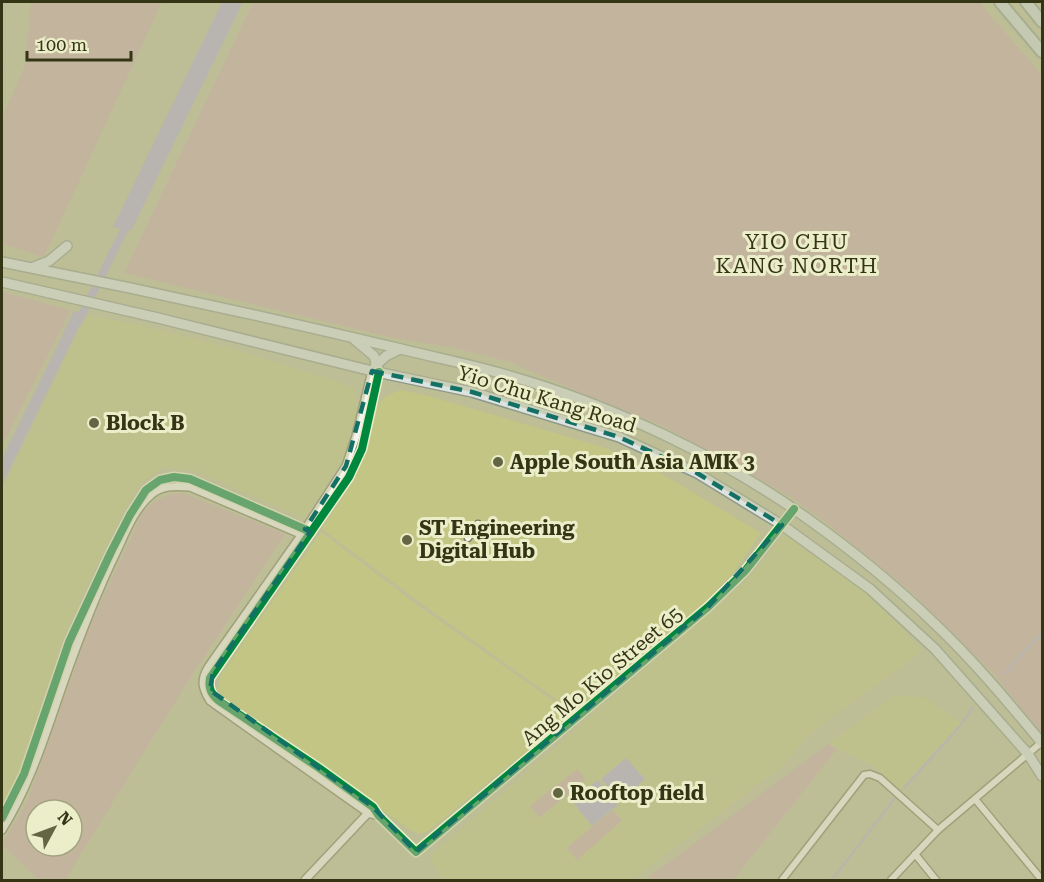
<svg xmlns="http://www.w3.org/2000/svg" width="1044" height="882" font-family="'Roboto Serif',serif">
<rect width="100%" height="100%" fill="#bdbe96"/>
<g fill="#c2c584">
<polygon points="87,315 139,325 219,345 321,376 355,388 358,406 343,458 305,519 196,471 164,467 141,483 122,514 93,572 65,635 20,773 2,809 2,490"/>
<polygon points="400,390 429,396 606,448 662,474 761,533 734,572 704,603 574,712 426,607 322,529 354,479 364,455 376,407 385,397"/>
<polygon points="787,530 857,581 923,651 814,730 782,766 632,880 444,880 429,857 738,588 759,567"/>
<polygon points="321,532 423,609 572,714 428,831 420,834 412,831 222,698 218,691 221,675"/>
<polygon points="895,695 926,698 962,724 900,789 874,766 828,744"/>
</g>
<g fill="#c9aba7" fill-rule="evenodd">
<polygon points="31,2 162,2 44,257 2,244 2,119 25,65"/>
<polygon points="253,2 979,2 1042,75 1042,734 994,674 909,590 828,524 791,497 758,478 661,425 613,407 510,362 450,347 393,338 124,273"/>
<polygon points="2,292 71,310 2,446"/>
<path d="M183 493 285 534 185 686 65 880H38L2 844 27 802 89 628 142 513C157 499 162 495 183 493ZM36 810H72V846H36Z"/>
<polygon points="828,744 837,749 733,880 645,880"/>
<polygon points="577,769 586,779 539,818 530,806"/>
<polygon points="613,810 622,821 577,860 566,848"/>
</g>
<g fill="#b2aad0">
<polygon points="222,2 243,2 131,231 113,227"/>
<polygon points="74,311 85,314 2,485 2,459"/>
<polygon points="626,758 645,779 620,801 601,779"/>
<polygon points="598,780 618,805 592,826 572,801"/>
</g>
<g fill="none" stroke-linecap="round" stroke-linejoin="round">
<g stroke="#b2aad0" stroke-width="2">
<polyline points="1004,674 1042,633"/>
<polyline points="904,788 960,726 973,707"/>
<polyline points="832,880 895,798"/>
</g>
<polyline stroke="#b2aad0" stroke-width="8" points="79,321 124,230"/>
<defs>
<g id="minor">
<polyline points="468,538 478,524"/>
<polyline points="975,799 1042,880"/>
<polyline points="915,854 936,880"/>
<polyline points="782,880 864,775 870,774 880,778 938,830"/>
<polyline points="891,880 938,830 1042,742"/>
</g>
<g id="tertiary">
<path d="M372 371 356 436 346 466 302 534 209 666C200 680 202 688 210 701L368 813 379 816"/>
<path d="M379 372 362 449 349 477 210 678C208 688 211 694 219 701L319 768 373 807 379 816 416 852 708 607 745 571 794 509"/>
<polyline points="2,818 24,774 69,642 111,552 130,515 146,490 160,480 174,477 190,479 308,531"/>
<path d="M2 830C30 786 46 733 63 684 79 639 95 596 116 553 125 534 134 509 151 495 162 485 176 486 190 487L305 536"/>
<polyline points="305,880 370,811"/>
</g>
<g id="primary">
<path d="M2 262C135 288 268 317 401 349 437 358 474 365 510 376 609 404 724 458 808 519 853 551 896 586 935 624 974 661 1008 702 1042 743"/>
<polyline points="34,267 49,261 67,246"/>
<polyline points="2,282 158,318 372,371 472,392 619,437 697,473 782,525 870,589 935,649 1028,754 1042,776"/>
<polyline points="355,340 374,356 379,372"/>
<polyline points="375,366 386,356 400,349"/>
</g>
<g id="motorway">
<polyline points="1000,2 1042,52"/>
<polyline points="1026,2 1042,22"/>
</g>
</defs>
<use href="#minor" stroke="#7c7d5b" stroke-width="9"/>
<use href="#tertiary" stroke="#7c7d5b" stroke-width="10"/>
<use href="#primary" stroke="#8e9989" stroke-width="12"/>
<use href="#motorway" stroke="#8e9989" stroke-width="14"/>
<use href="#minor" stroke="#f5f5ef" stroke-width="6"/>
<use href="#tertiary" stroke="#f5f5ef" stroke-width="7"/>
<use href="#primary" stroke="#dce3e0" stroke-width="9"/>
<use href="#motorway" stroke="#cdd7d5" stroke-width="10"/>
<polyline stroke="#babab0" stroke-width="2" stroke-dasharray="10 10" stroke-linecap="butt" points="2,75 18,2"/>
<defs>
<g id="cycleway">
<path d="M379 372 362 449 349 477 210 678C208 688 211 694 219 701L319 768 373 807 379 816 416 852 708 607 745 571 794 509"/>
<polyline points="2,818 24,774 69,642 111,552 130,515 146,490 160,480 174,477 190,479 311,532"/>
</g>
</defs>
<use href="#cycleway" stroke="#eceec9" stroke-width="11"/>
<use href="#cycleway" stroke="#00873e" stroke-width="8"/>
</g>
<path d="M0 0H1044V882H0ZM372 371 472 392 619 437 697 473 782 525 708 607 416 852 373 807 210 690 213 672 310 532 305 529 346 466Z" fill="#bdbe96" fill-opacity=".55" fill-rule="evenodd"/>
<path fill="none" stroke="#137065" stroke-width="4.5" stroke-dasharray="12 8" stroke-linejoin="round" d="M372 371 472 392 619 437 697 473 782 525 708 607 416 852 373 807 210 690 213 672 310 532 305 529 346 466Z"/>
<g fill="#646542" stroke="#eceec9" stroke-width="2">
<circle cx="94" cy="423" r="6"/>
<circle cx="498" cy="462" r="6"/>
<circle cx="407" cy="540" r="6"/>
<circle cx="558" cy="793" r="6"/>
</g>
<g text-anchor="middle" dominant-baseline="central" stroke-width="6" stroke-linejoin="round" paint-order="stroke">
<g font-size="20" fill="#343515" stroke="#eceec9">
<text transform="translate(547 399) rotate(17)">Yio Chu Kang Road</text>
<text transform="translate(602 676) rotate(-40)">Ang Mo Kio Street 65</text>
</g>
<g font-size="20" font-weight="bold" fill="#343515" stroke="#eceec9" text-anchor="start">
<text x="106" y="423">Block B</text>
<text x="510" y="462">Apple South Asia AMK 3</text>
<text x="419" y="528">ST Engineering<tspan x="419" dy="23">Digital Hub</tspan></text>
<text x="570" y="793">Rooftop field</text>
</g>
<g font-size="21" letter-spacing="1.5" fill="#343515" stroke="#eceec9">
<text x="797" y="242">YIO CHU<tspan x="797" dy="24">KANG NORTH</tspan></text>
</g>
</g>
<rect width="1044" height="882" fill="none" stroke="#343515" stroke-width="6"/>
<g transform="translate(54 828) rotate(49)"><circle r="28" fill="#eceec9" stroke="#a2a481" stroke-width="1.5"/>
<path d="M0-4.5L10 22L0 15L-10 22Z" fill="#646542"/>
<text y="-9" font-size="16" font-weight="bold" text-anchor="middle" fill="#343515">N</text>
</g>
<path d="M27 51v9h104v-9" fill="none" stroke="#343515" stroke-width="3"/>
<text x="36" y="51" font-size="18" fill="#343515" stroke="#eceec9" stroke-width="4.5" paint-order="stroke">100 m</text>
</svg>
